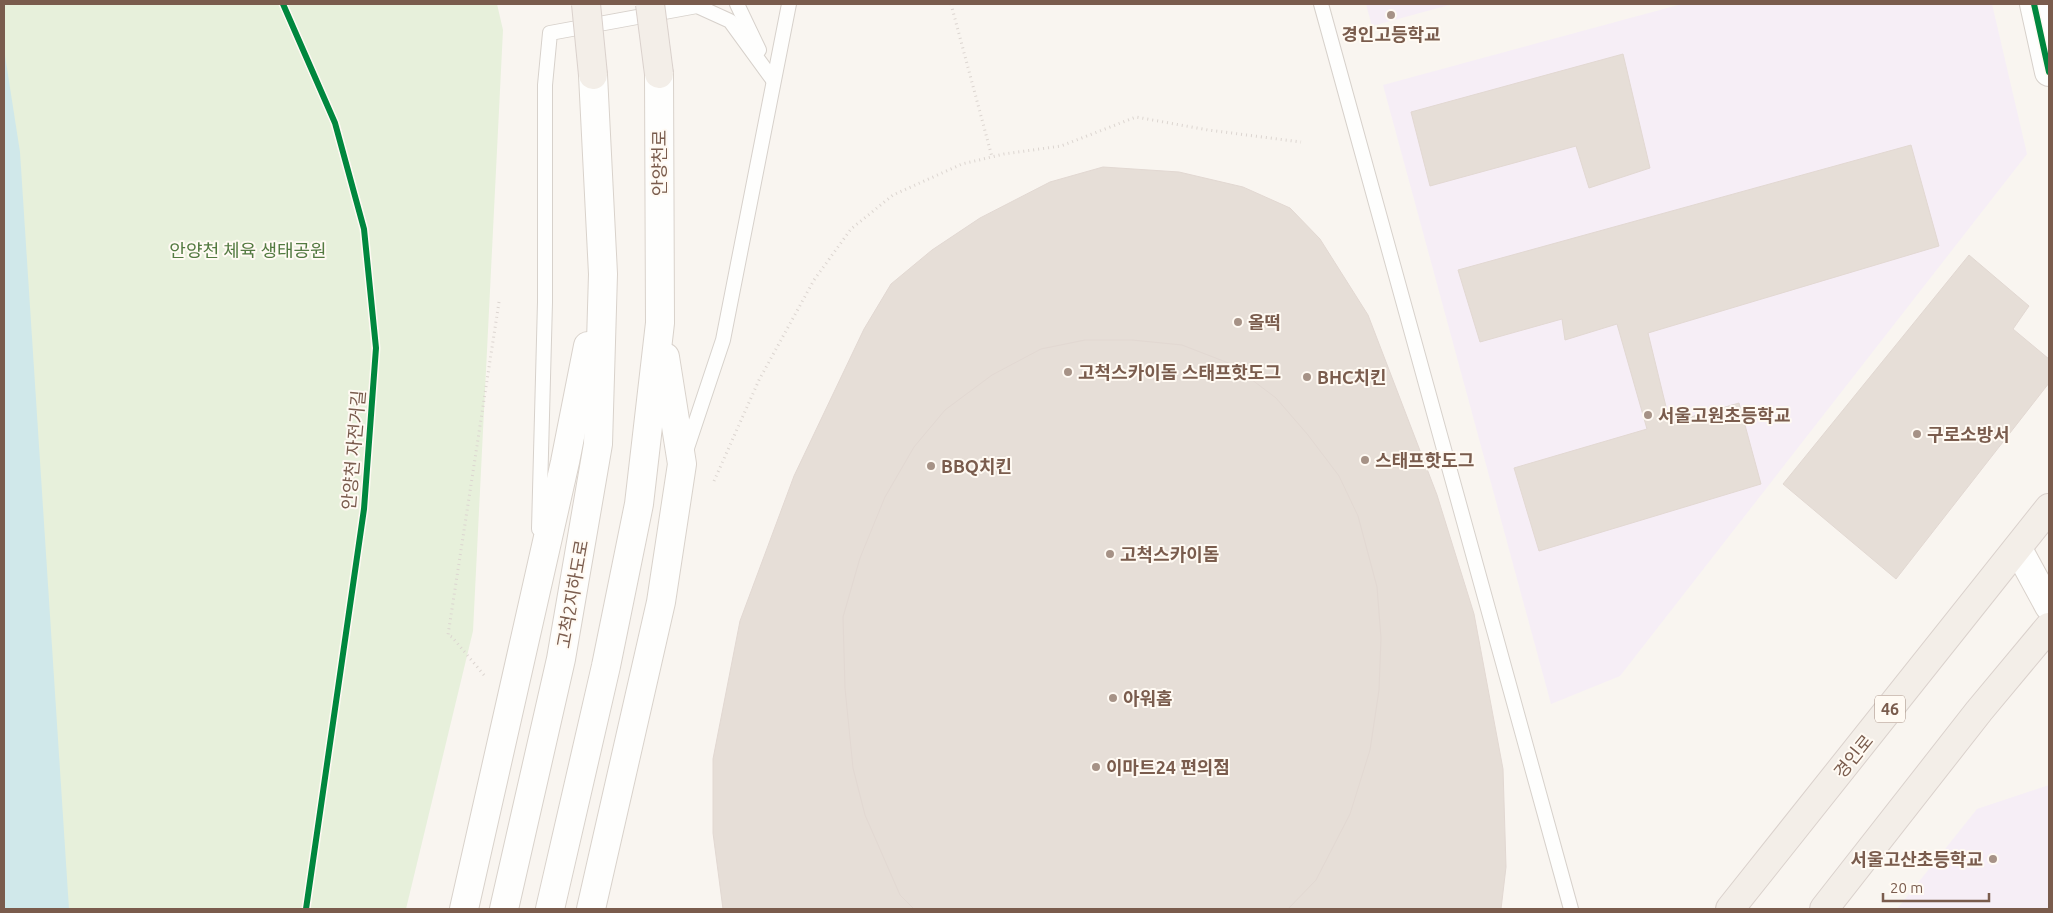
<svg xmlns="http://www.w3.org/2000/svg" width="2053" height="913" font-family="Ubuntu,'Noto Sans KR',sans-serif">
<rect width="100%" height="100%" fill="#f9f5f0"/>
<g fill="#f6eef6">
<polygon points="1366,4 1453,4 1372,26"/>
<polygon points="1682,4 1992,4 2027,154 1620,676 1551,704 1383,85"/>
<polygon points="2049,785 2049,909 1897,909 1977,809"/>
</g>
<polygon fill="#e7f0db" points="4,4 497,4 503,30 473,631 406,909 4,909"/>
<polygon fill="#d0e8ea" points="4,49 20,152 69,909 4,909"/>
<g fill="#e6ded7" stroke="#e2d8d2">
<polygon points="1623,54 1650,168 1589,188 1576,146 1430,186 1411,112"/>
<polygon points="1911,145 1939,246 1648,333 1670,423 1739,403 1761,484 1539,551 1514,468 1647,429 1617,324 1565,340 1562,319 1480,342 1458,270"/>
<polygon points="1103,167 1179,172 1243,187 1290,208 1320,239 1368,315 1437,495 1474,614 1503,769 1506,867 1501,909 723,909 713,833 713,759 740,621 794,476 864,329 891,284 932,250 980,218 1050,182"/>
<polygon points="1969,255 2029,306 2013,329 2049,359 2049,383 1896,579 1783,484"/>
<polygon points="1085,340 1132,340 1182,345 1231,364 1276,398 1308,435 1339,476 1358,516 1377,587 1381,638 1379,690 1370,750 1350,814 1316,880 1288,909 914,909 900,895 865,815 853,768 845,688 843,617 860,558 885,497 914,447 945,410 992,375 1041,349"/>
</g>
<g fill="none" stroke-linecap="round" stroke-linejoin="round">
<defs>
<g id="service">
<polyline points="737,4 759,50"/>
<polyline points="1321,4 1571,909"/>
<polyline points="685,454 723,340 789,4"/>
<polyline points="539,529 545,302 545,85 550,33 697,6 730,21 773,80"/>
</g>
<polyline id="minor" points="2034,4 2049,72"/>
<g id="secondary">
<polyline points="2018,549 2049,606"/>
<polyline points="464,909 565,462 588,346"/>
<polyline points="504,909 561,659 598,444 603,274 593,75"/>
<polyline points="550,909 606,666 639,504 660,323 659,74"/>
<polyline points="591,909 661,602 682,464 665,357"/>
</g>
<g id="primary">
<polyline points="1730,909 2049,508"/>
<polyline points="1824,909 1979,711 2049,627"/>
</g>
</defs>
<use href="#service" stroke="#d7d1cb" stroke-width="16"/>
<use href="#minor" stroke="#d7d1cb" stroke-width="30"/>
<use href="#secondary" stroke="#d9d2cb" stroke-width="30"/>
<use href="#primary" stroke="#dad1cc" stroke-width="30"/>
<g stroke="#dcd5d0" stroke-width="3" stroke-dasharray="1 4" stroke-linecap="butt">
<polyline points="951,4 992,157"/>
<polyline points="714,481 759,380 814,280 851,229 893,195 962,164 1004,154 1061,146 1136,117 1208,130 1301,142"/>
<polyline points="484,675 452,637 448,635 499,302"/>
</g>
<use href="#service" stroke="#fefefd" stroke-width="14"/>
<use href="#minor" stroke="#fefefd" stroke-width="28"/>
<use href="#secondary" stroke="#fefefd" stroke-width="28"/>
<use href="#primary" stroke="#f3eee8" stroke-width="28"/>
<defs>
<g id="primary-bridge">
<polyline points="586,4 593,75"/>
<polyline points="650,4 659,74"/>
</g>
</defs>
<use href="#primary-bridge" stroke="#dad1cc" stroke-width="30" stroke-linecap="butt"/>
<use href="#primary-bridge" stroke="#f3eee8" stroke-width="28"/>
<defs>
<g id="cycleway">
<polyline points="283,4 335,123 364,229 376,348 364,509 306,909"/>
<polyline points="2034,4 2049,72"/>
</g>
</defs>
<use href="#cycleway" stroke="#fffaf3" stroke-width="9"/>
<use href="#cycleway" stroke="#00873e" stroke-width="6"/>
</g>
<g fill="#a69286" stroke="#fffaf3" stroke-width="2">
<circle cx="1391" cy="15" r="5"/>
<circle cx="1238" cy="322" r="5"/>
<circle cx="1068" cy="372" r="5"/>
<circle cx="1307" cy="377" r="5"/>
<circle cx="1648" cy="415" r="5"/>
<circle cx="1917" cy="434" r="5"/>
<circle cx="1365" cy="460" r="5"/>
<circle cx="931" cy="466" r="5"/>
<circle cx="1110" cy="554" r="5"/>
<circle cx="1113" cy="698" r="5"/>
<circle cx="1096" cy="767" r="5"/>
<circle cx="1993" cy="859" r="5"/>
</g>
<g text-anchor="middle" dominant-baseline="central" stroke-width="4" stroke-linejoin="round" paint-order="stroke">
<rect fill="#fffaf3" stroke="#a28b7f" stroke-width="1" x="1875" y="695.5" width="30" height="27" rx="4"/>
<g font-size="16" font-weight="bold" fill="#7a5c4d">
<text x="1890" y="709">46</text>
</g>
<g font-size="18" font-weight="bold" fill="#7a5c4d" stroke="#fffaf3" text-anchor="start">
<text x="1391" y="34" text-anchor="middle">경인고등학교</text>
<text x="1248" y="322">올떡</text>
<text x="1078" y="372">고척스카이돔 스태프핫도그</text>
<text x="1317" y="377">BHC치킨</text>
<text x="1658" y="415">서울고원초등학교</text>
<text x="1927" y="434">구로소방서</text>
<text x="1375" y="460">스태프핫도그</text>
<text x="941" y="466">BBQ치킨</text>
<text x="1120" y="554">고척스카이돔</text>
<text x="1123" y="698">아워홈</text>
<text x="1106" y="767">이마트24 편의점</text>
<text x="1983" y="859" text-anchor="end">서울고산초등학교</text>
</g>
<g font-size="18" fill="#7a5c4d" stroke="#fffaf3">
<text transform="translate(659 163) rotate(-90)">안양천로</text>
<text transform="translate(353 450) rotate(-85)">안양천 자전거길</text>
<text transform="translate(572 594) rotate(-80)">고척2지하도로</text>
<text transform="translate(1853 756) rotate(-51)">경인로</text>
</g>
<g font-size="18" fill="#537a41" stroke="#fffaf3">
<text x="248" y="250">안양천 체육 생태공원</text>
</g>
</g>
<rect width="2053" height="913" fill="none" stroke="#7a5c4d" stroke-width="10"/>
<path d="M1883 893v8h106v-8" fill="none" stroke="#7a5c4d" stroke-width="2.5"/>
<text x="1890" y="893" font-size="15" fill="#7a5c4d" stroke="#fffaf3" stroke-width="4" paint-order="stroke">20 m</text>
</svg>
